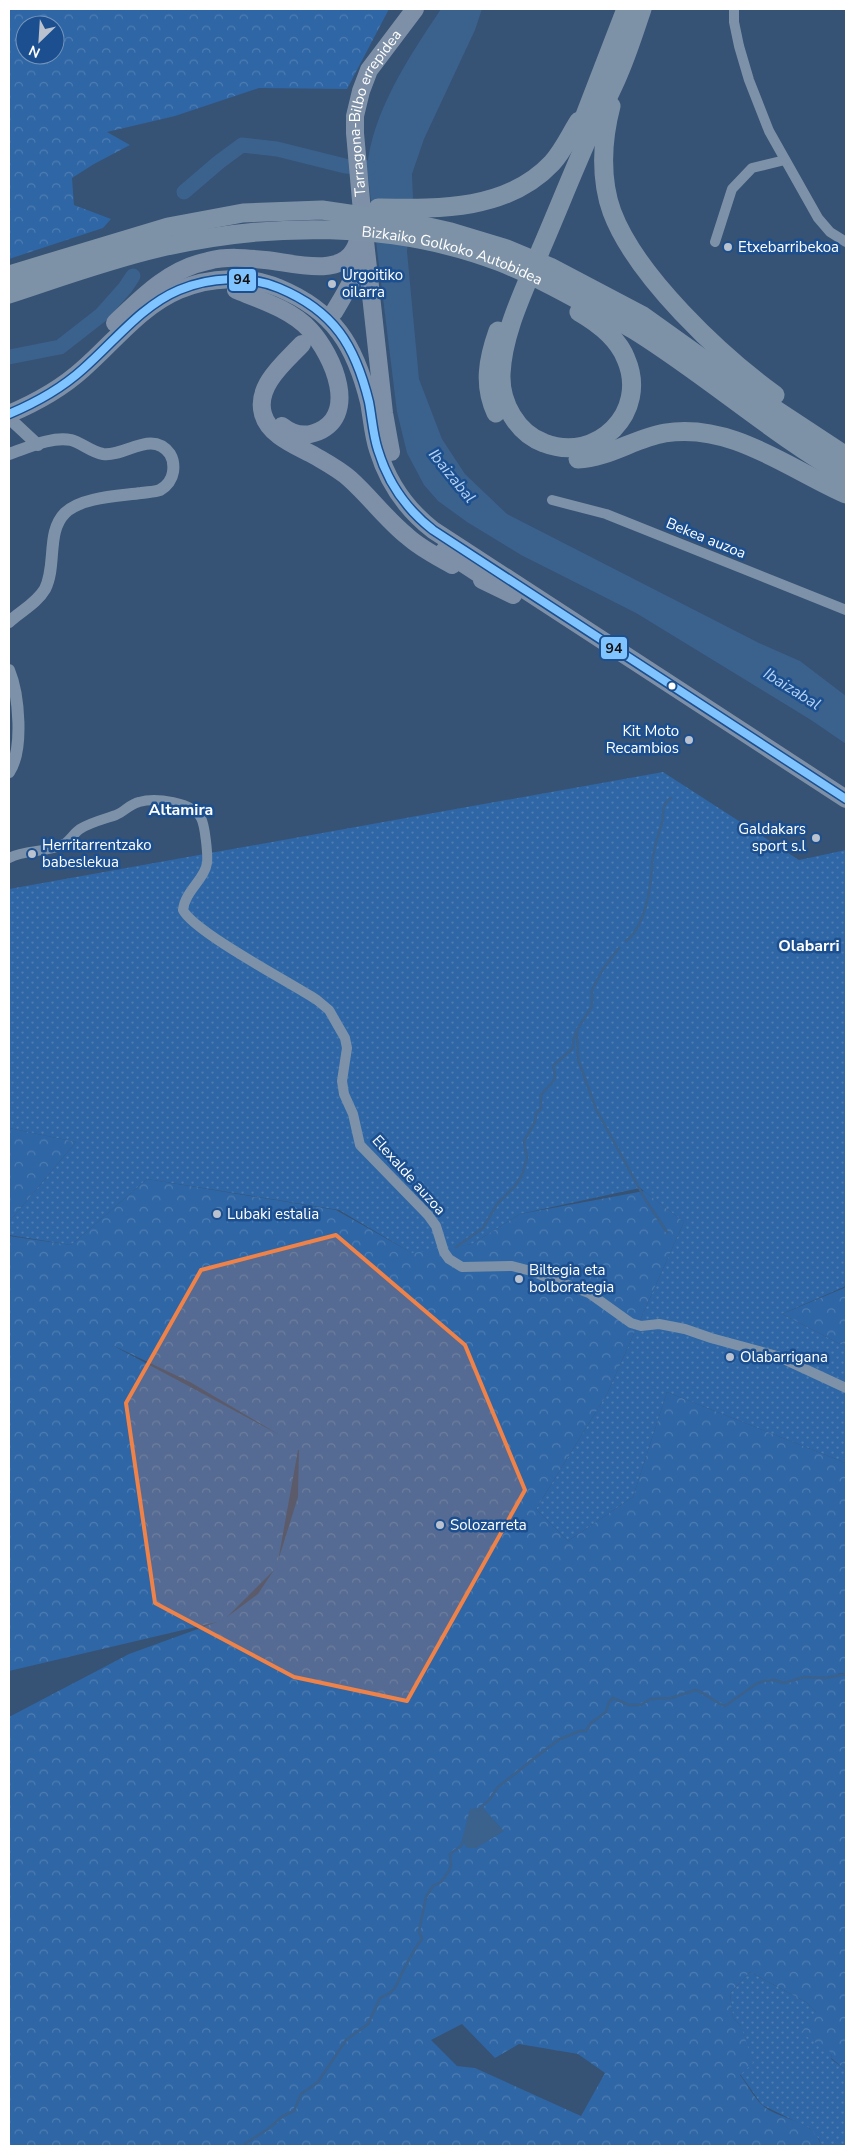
<svg xmlns="http://www.w3.org/2000/svg" width="855" height="2155" font-family="'Nunito Sans',sans-serif">
<defs>
<pattern id="grass-dots" width="8" height="8" patternUnits="userSpaceOnUse" patternTransform="scale(1.25)"><rect width="8" height="8" fill="#2f66a5"/><path d="M2 2h.1M6 6h.1" fill="none" stroke="#4e7db2" stroke-width="1.8" stroke-linecap="round"/></pattern>
<pattern id="forest-crowns" width="20" height="18" patternUnits="userSpaceOnUse" patternTransform="scale(1.25)"><rect width="20" height="18" fill="#2f66a5"/><path d="M2 6a3 3 0 1 1 6 0M12 15a3 3 0 1 1 6 0" fill="none" stroke="#4e7db2"/></pattern>
</defs>
<rect width="100%" height="100%" fill="#365274"/>
<g fill="url(#grass-dots)">
<polygon points="663,772 799,860 846,850 846,1286 782,1314 846,1347 846,1463 667,1392 633,1497 568,1541 536,1509 607,1394 684,1222 640,1188 520,1214 472,1244 415,1255 339,1210 147,1179 71,1245 9,1235 9,1222 76,1142 9,1128 9,889"/>
<polygon points="750,1972 806,2002 816,2012 832,2053 831,2059 846,2070 846,2146 821,2146 819,2139 809,2128 762,2105 740,2074 741,2026 733,2018 730,1993"/>
</g>
<g fill="url(#forest-crowns)" fill-rule="evenodd">
<path d="M9 9H389L347 89 259 88 175 116 107 132 130 145 94 164 72 178 74 205 111 219 103 228 9 259ZM25 25H55V55H25Z"/>
<polygon points="9,1128 76,1142 9,1222"/>
<path d="M147 1179 336 1210 412 1253 472 1244 520 1214 644 1191 684 1222 607 1394 536 1509 568 1541 633 1497 667 1392 846 1463V1673L837 1674 846 1675V2070L831 2058 832 2053 801 2033 816 2012 806 2002 750 1972 730 1993 733 2018 741 2026 753 2063 740 2075C747 2084 753 2096 761 2104 778 2121 815 2118 821 2146H9V1717L129 1654 217 1622 9 1671V1236L71 1245ZM112 1345 190 1382 278 1434ZM299 1450 298 1497 278 1561 298 1450ZM274 1570 258 1594 227 1617ZM462 2024 495 2058 519 2044 578 2054 605 2073 581 2116 475 2068 457 2066 431 2040Z"/>
<polygon points="846,1286 846,1347 782,1314 844,1288"/>
</g>
<g fill="#3b618d">
<path d="M441 9H482L475 30 424 139 412 174 413 197 407 251 419 379 442 439 465 474 507 514 759 643 800 661 846 696V744L811 720 636 613 521 555 467 522 438 501 424 485 407 453 397 412 367 168C372 112 410 55 441 9Z"/>
<polygon points="483,1808 504,1831 476,1848 467,1848 462,1840 470,1809"/>
</g>
<g fill="none" stroke-linecap="round" stroke-linejoin="round">
<g stroke="#3b618d" stroke-width="2.5">
<path d="M626 941C645 927 651 887 652 866 652 855 659 831 663 820 662 811 663 803 671 798"/>
<polyline points="577,1031 578,1059 596,1109 645,1199 667,1232"/>
<path d="M456 1247 483 1228 497 1204 515 1186 522 1175 527 1158 524 1141 535 1122 536 1113 541 1109V1095C550 1083 559 1082 553 1066L573 1048V1041L577 1030 592 1006V990L603 969 619 948"/>
<path d="M478 1810 490 1799 498 1787 545 1750 560 1739 580 1731H586L591 1723 606 1712 609 1702 613 1698 629 1705H640L651 1699 671 1698 696 1690C707 1694 714 1702 725 1706L756 1684 764 1681 774 1680 784 1683 804 1677 825 1678 846 1674"/>
<path d="M244 2146 246 2143 268 2129 283 2116 294 2111 301 2094 318 2082 346 2040 368 2024 380 1998C398 1991 396 1984 404 1969 409 1959 415 1948 422 1939L419 1931 426 1897 433 1886 441 1882 449 1871 451 1866 450 1854 461 1846 463 1841"/>
</g>
<g stroke="#3b618d" stroke-width="15">
<polyline points="184,192 219,162 242,145 277,149 345,166 369,168"/>
<polyline points="9,357 60,347 101,315 125,288 133,276"/>
</g>
<g stroke="#7d92a8" stroke-width="10">
<polyline points="734,9 734,22 739,46 749,80 769,131 818,218 830,232 846,242"/>
<polyline points="715,242 732,189 752,168 785,160"/>
<polyline points="552,500 606,514 846,610"/>
<path d="M9 858C26 849 47 853 64 844 70 840 74 833 80 829 91 822 105 819 116 815 124 812 130 804 139 802 155 797 193 802 201 818 205 825 208 855 207 863 205 879 185 891 183 910 194 932 291 983 317 1000L329 1010 345 1038 347 1048 342 1081 344 1094 353 1114 360 1145 428 1215 436 1226 444 1252 449 1259 462 1267 512 1266 531 1271 589 1293 631 1323 641 1326 659 1324 685 1329 711 1338 777 1356 846 1388"/>
</g>
<g stroke="#7d92a8" stroke-width="12">
<polyline points="9,418 38,445"/>
<path d="M9 454C27 448 52 436 71 440 82 443 91 452 103 454 125 457 152 429 170 454 173 459 174 465 173 472 172 479 167 486 160 490 155 492 147 492 141 493 120 496 81 497 65 513 46 532 57 565 45 589 37 603 21 611 9 622"/>
<path d="M9 670C19 694 24 750 9 772"/>
</g>
<g stroke="#7e90a7" stroke-width="18">
<path d="M236 290C261 300 292 310 310 330 333 355 361 418 314 433 302 437 292 434 282 426"/>
<path d="M334 312C346 292 357 275 361 251"/>
<path d="M115 323C142 297 169 269 208 261 227 256 246 258 265 260 289 262 339 278 354 250 358 244 359 235 361 229"/>
<path d="M302 344C285 362 255 386 263 414 269 436 297 446 315 456 327 463 340 470 350 479 370 497 386 519 407 536 420 548 436 556 452 565"/>
<path d="M9 414C35 403 62 388 83 369 114 342 141 306 179 290 210 277 248 275 279 288 334 311 355 345 369 402 372 418 373 435 378 450 388 483 406 509 433 530L846 799"/>
<path id="s1" d="M391 452 384 413 363 223 355 133V116L361 91 369 70 415 9"/>
<polyline points="444,551 493,583"/>
<polyline points="482,580 513,595"/>
</g>
<g stroke="#7e92a7" stroke-width="19">
<path d="M611 106C602 140 600 179 612 212 636 276 720 355 775 395"/>
<polyline points="577,136 626,9"/>
<path d="M378 208C438 209 507 211 552 163 563 151 570 135 579 121"/>
<polyline points="9,275 168,227 243,213 322,210 411,223 451,232 504,248 550,267 643,316 752,394 846,456"/>
<path id="s2" d="M9 294C58 278 107 260 158 248 269 222 393 221 500 262 533 275 564 292 595 309 609 317 625 324 639 333 710 378 773 434 846 476"/>
<path d="M579 312C598 323 618 338 626 359 649 412 597 464 544 443 517 433 500 403 501 374 503 331 525 289 541 249 557 212 572 174 588 138 598 116 610 95 619 73 628 52 635 30 642 9"/>
<path d="M496 413C483 385 488 359 498 331"/>
<path d="M578 459C608 458 635 438 665 433 731 422 789 469 846 494"/>
</g>
<defs>
<path id="bus-1" d="M9 414C35 403 62 388 83 369 114 342 141 306 179 290 210 277 248 275 279 288 334 311 355 345 369 402 372 418 373 435 378 450 388 483 406 509 433 530L846 799"/>
</defs>
<use href="#bus-1" stroke="#1b4f8f" stroke-width="11"/>
<use href="#bus-1" stroke="#80c4ff" stroke-width="8"/>
</g>
<path fill="#ee8249" fill-opacity="0.2" stroke="#ee8249" stroke-width="4" stroke-linejoin="round" d="M336 1235 465 1345 525 1490 407 1701 294 1677 155 1603 126 1403 201 1270Z"/>
<g fill="#b9c2ce" stroke="#1b4f8f" stroke-width="2">
<circle cx="728" cy="247" r="5"/>
<circle cx="332" cy="284" r="5"/>
<circle cx="689" cy="740" r="5"/>
<circle cx="816" cy="838" r="5"/>
<circle cx="32" cy="854" r="5"/>
<circle cx="217" cy="1214" r="5"/>
<circle cx="519" cy="1279" r="5"/>
<circle cx="730" cy="1357" r="5"/>
<circle cx="440" cy="1525" r="5"/>
</g>
<circle fill="#fff" stroke="#1b4f8f" stroke-width="2" cx="672" cy="686" r="4.5"/>
<g text-anchor="middle" dominant-baseline="central" stroke-width="5" stroke-linejoin="round" paint-order="stroke">
<g font-size="15" fill="#fff" stroke="#1b4f8f">
<text stroke="none"><textPath href="#s1" startOffset="346">Tarragona-Bilbo errepidea</textPath></text>
<text stroke="none"><textPath href="#s2" startOffset="455">Bizkaiko Golkoko Autobidea</textPath></text>
<text transform="translate(706 538) rotate(22)">Bekea auzoa</text>
<text transform="translate(409 1175) rotate(48)">Elexalde auzoa</text>
</g>
<g font-size="15" fill="#fff" stroke="#1b4f8f" text-anchor="start">
<text x="738" y="247">Etxebarribekoa</text>
<text x="342" y="275">Urgoitiko<tspan x="342" dy="17">oilarra</tspan></text>
<text x="679" y="731" text-anchor="end">Kit Moto<tspan x="679" dy="17">Recambios</tspan></text>
<text x="806" y="829" text-anchor="end">Galdakars<tspan x="806" dy="17">sport s.l</tspan></text>
<text x="42" y="845">Herritarrentzako<tspan x="42" dy="17">babeslekua</tspan></text>
<text x="227" y="1214">Lubaki estalia</text>
<text x="529" y="1270">Biltegia eta<tspan x="529" dy="17">bolborategia</tspan></text>
<text x="740" y="1357">Olabarrigana</text>
<text x="450" y="1525">Solozarreta</text>
</g>
<g font-size="16" font-style="italic" fill="#b5d3f5" stroke="#1b4f8f">
<text transform="translate(452 476) rotate(51)">Ibaizabal</text>
<text transform="translate(792 689) rotate(32)">Ibaizabal</text>
</g>
<g font-size="16" font-weight="bold" fill="#fff" stroke="#1b4f8f">
<text x="181" y="810">Altamira</text>
<text x="809" y="946">Olabarri</text>
</g>
</g>
<g stroke="#1b4f8f" stroke-width="2">
<rect x="228" y="268" width="29" height="24" rx="5" fill="#80c4ff"/>
<rect x="600" y="636" width="28" height="24" rx="5" fill="#80c4ff"/>
</g>
<g font-size="14" text-anchor="middle" font-weight="bold" fill="#111">
<text x="242" y="284">94</text>
<text x="614" y="653">94</text>
</g>
<rect width="855" height="2155" fill="none" stroke="#ffffff" stroke-width="20"/>
<g transform="translate(40 40) rotate(205)"><circle r="24" fill="#1b4f8f" stroke="#7695bc"/>
<path d="M0-4L9 19L0 12L-9 19Z" fill="#b9c2ce"/>
<text y="-8" font-size="14" font-weight="bold" text-anchor="middle" fill="#ffffff">N</text>
</g>
</svg>
